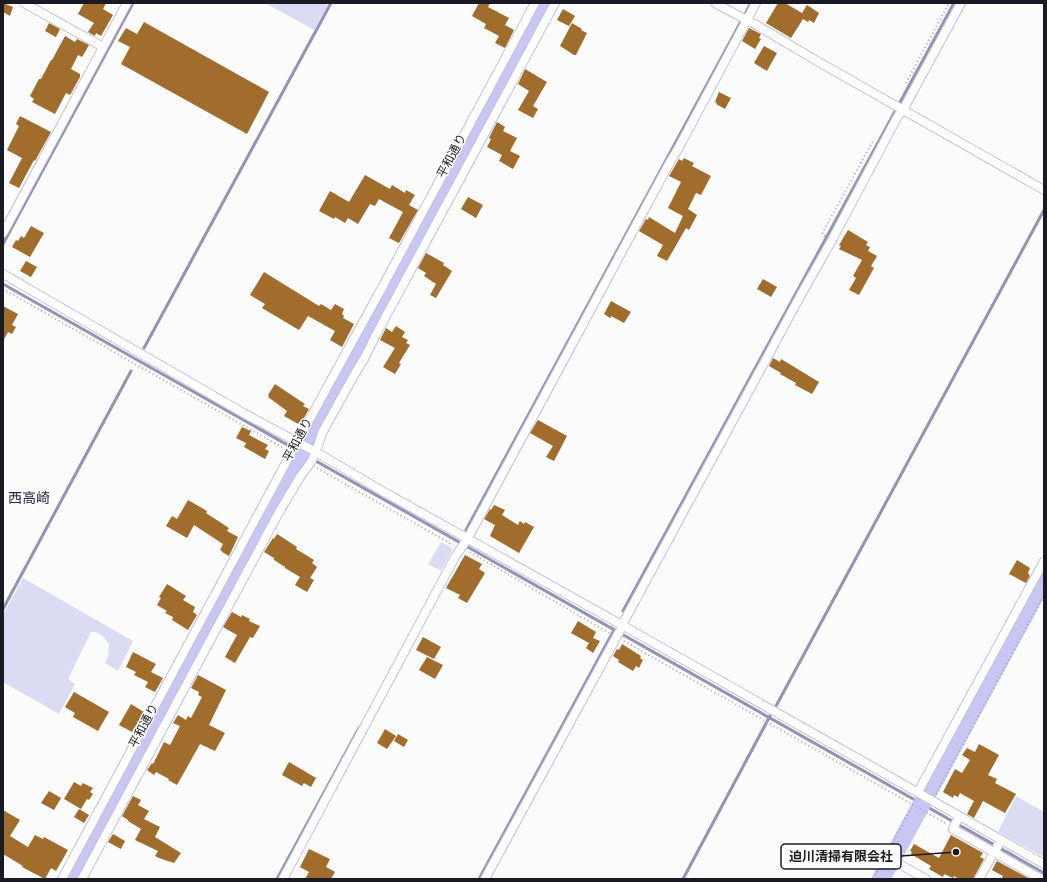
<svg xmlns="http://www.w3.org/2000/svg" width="1047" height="882" font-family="Signika,'Noto Sans JP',sans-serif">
<rect width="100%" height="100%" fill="#fcfcfc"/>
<g fill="#dcdbf4">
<polygon points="265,3 329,3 314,30"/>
<polygon points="441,542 453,549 441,571 428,564"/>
<path d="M23 578 133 641 118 671 105 663 108 657 109 644C104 638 100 631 91 632L68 679 75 684 59 714 3 682V615Z"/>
<polygon points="1016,796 1044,812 1044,857 998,832"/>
</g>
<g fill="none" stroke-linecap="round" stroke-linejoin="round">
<g stroke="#9492b5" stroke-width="3">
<polyline points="3,244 133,3"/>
<polyline points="3,284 1044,873"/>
<polyline points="144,348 331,3"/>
<polyline points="466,530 751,3"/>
<polyline points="3,609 131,371"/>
<polyline points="623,611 954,3"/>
<polyline points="776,706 1044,210"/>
<polyline points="277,879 359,728"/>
<polyline points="479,879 614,630"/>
<polyline points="683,879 770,716"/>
</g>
<g stroke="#c9c6f3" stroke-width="18">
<polyline points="72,879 547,3"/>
<polyline points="881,879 1044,579"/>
</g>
</g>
<g fill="#a16d2c">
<polygon points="3,3 13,7 10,16 3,12"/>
<polygon points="84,3 106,3 103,9 113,15 101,36 96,33 95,36 88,32 94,23 78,14"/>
<polygon points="479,3 490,3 488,7 509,18 505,25 514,30 505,48 495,43 499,36 484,28 486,24 472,16"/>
<polygon points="778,3 785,3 802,13 807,5 819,13 814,23 809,20 808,22 803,19 791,38 766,23"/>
<polygon points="563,9 575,16 569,26 557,20"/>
<polygon points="144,22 269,92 247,134 121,64 130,47 118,41 126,28 137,34"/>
<polygon points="49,23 60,29 56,37 45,31"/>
<polygon points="572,23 582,29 581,30 587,33 576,55 574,55 560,46"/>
<polygon points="749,28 761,34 759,38 761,39 755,49 742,41"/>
<polygon points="65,36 75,42 77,39 89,45 82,57 78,55 71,69 80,74 80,77 70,95 66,93 55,114 32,102 34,99 30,96 39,79 41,79 51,60 52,60"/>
<polygon points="764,46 777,53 767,71 754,63"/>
<polygon points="525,69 547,82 533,106 538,109 533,118 518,110 529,91 518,84"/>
<polygon points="719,92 731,98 725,109 716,104 717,103 715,102"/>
<polygon points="20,116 51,132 35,161 34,160 19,188 9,183 22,158 7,150 19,126 16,124"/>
<polygon points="497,122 505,127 503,131 517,138 510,151 520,156 513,169 499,161 502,155 487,147 491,139 489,138"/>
<polygon points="684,158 694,163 692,166 711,176 701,195 696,193 688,209 697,215 689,230 686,228 667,261 657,256 663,245 639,231 646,219 648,220 649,217 675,233 683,216 668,208 681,182 669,176 679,159 682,161"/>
<polygon points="365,175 390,189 392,185 405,193 406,190 415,195 409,205 418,210 399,243 389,238 403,212 379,199 375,206 370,204 358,224 348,218 345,223 335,217 334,219 319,211 330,191 349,202"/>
<polygon points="468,197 483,205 476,218 461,209"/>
<polygon points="31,226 44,233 30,257 12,247 16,240 18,241 21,236 24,238"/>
<polygon points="848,230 868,242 866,245 870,247 868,251 877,256 871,266 874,268 859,295 849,290 856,278 853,276 862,260 839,249 841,246 839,245"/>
<polygon points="426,253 444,263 443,265 452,271 436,298 430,295 436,284 424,276 426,273 418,268"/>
<polygon points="26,261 37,267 31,277 20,271"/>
<polygon points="264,272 319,306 321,304 331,310 335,304 344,309 342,314 344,316 343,318 354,324 342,347 330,340 335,331 308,316 299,330 262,308 265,304 250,295"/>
<polygon points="763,279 777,287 771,297 757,289"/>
<polygon points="611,301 631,312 624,323 611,316 610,318 604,314"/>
<polygon points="3,306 18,314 12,325 16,327 12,334 8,332 3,341"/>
<polygon points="396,326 405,332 402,337 408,340 406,343 410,345 399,363 401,364 395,374 383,367 395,348 380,340 386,328 392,332"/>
<polygon points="773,358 780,362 781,359 819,382 812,394 795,385 796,383 780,374 781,373 769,366"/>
<polygon points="275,384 305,404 303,406 309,409 300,425 284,416 287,411 268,397 269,396 268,395"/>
<polygon points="538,420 567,436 554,461 546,457 553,446 530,433"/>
<polygon points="242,427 251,431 249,435 268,445 265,449 269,451 265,459 244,447 246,443 236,438"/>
<polygon points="188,500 207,511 206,513 229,528 227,531 238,537 229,556 222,552 222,551 220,550 223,544 194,525 187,538 166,526 172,516 177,519"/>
<polygon points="494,505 505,510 502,515 518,525 520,521 524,524 525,522 534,527 519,553 490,536 495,525 484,519 490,509 491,510"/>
<polygon points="277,534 297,547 296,549 314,560 312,563 317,567 310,578 314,580 307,592 295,585 300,577 285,568 285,567 274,560 274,558 264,552 273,538 274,539"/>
<polygon points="465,555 482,564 479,569 485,573 467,603 458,598 460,595 446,588"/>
<polygon points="1017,560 1030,568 1028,573 1030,576 1026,583 1009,574"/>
<polygon points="167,584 186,596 183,600 195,607 193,612 197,615 188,630 172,620 173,617 165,613 167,611 157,605 161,598 159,597"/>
<polygon points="232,612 241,617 242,615 250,619 249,621 260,626 253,638 250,637 235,663 225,657 237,635 223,627"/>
<polygon points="578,621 596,632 593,638 600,641 593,653 586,648 589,643 571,633"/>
<polygon points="423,637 441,647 434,659 416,650"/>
<polygon points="622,644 641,656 640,658 643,660 639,668 636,666 633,671 618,662 619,660 613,656 617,649 619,650"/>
<polygon points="133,652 156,664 151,672 163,678 155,692 145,687 148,682 134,675 136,672 126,667"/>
<polygon points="427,657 443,665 435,679 419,670"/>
<polygon points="198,675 226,690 209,725 225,733 215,751 200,744 177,785 168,780 169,779 156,772 154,775 147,770 152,763 153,764 164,742 170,745 180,726 173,723 178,715 186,720 188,716 191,718 202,697 198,695 199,692 191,688"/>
<polygon points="74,692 109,712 98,731 73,717 75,713 65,707"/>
<polygon points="131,704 144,712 132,732 119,725"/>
<polygon points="385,729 396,736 387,749 377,743"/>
<polygon points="398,734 408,740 404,747 394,741"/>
<polygon points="979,744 999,755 988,775 997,779 995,783 1016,794 1005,813 983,801 974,818 967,814 974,801 960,793 958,797 954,795 953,798 943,792 955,769 962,773 970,760 962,755 967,748 975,752"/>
<polygon points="289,762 316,778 311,787 304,783 302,786 282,775"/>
<polygon points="74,782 81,786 83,783 93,788 90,792 93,794 89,800 87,799 81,809 64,799"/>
<polygon points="49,791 61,798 54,810 41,803"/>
<polygon points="133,796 141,800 138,805 149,811 144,819 160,827 155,837 181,853 174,863 159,858 155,856 158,851 135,840 141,829 128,821 128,820 122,816"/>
<polygon points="79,809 89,815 84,823 74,817"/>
<polygon points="3,810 20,820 10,836 28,847 35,835 43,839 44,837 68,850 56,871 51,868 45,879 22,867 23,866 3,854"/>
<polygon points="113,834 125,841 121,849 108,842"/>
<polygon points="951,835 983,853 980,857 984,859 973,879 959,879 954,876 953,878 944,874 943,877 929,869 931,866 911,854 912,852 910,851 914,844 939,858"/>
<polygon points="309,849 330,859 326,867 335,872 331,879 305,879 309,872 300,867"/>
<polygon points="997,861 1030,879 1001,879 1003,876 992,870"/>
</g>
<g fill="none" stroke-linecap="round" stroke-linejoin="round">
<defs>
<g id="minor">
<polyline points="24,3 103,47"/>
<polyline points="715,3 758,26 817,61 1044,190"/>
<polyline points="3,233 127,3"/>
<polyline points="3,274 245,414 316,452 384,492 622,625 1044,864"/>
<polyline points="622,625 802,293 832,240 898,116 903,110 961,3"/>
<polyline points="918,792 1044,561"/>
<polyline points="959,816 953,829 1041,879"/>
<polyline points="901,865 926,879"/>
<polyline points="62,879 296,444 384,284 535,3"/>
<polyline points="82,879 278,514 300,477 311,462 316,452 322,433 357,370 364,359 378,331 555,3"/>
<polyline points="283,879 455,557 468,538 669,164 678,149 756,3"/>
<polyline points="485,879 623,625"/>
<polyline points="979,879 1001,840"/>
</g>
</defs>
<use href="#minor" stroke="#c1c0de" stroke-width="10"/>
<g stroke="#a9a9ad" stroke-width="2" stroke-dasharray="1 3" stroke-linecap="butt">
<polyline points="906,83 949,3"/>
<polyline points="825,236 822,234 874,139"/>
<polyline points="3,289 285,449"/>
<polyline points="317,468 453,545"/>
<polyline points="470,552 609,633"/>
<polyline points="624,641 947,824"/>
<polyline points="936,794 1044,595"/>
<polyline points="873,879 915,801"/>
</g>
<use href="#minor" stroke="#fff" stroke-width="8"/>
</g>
<g text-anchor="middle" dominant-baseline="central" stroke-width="3" stroke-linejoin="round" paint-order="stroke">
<g font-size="12" fill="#1a1a25" stroke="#fff">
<text transform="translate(452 156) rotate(-62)">平和通り</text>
<text transform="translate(298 440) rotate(-62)">平和通り</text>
<text transform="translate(144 726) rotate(-62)">平和通り</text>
</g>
<g font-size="14" fill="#2c2a42" stroke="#fff">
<text x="29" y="498">西高崎</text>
</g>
</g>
<path fill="none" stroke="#1a1a25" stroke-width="1.5" d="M956 852L901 856"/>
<circle fill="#1a1a25" stroke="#fff" stroke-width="1.5" cx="956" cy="852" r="4"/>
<rect fill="#fff" stroke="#1a1a25" stroke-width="1.5" x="781" y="844" width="120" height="25" rx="4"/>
<g font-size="13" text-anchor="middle" font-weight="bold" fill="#1a1a25">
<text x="841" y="861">迫川清掃有限会社</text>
</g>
<rect width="1047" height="882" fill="none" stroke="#1a1a25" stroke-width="8"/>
</svg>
